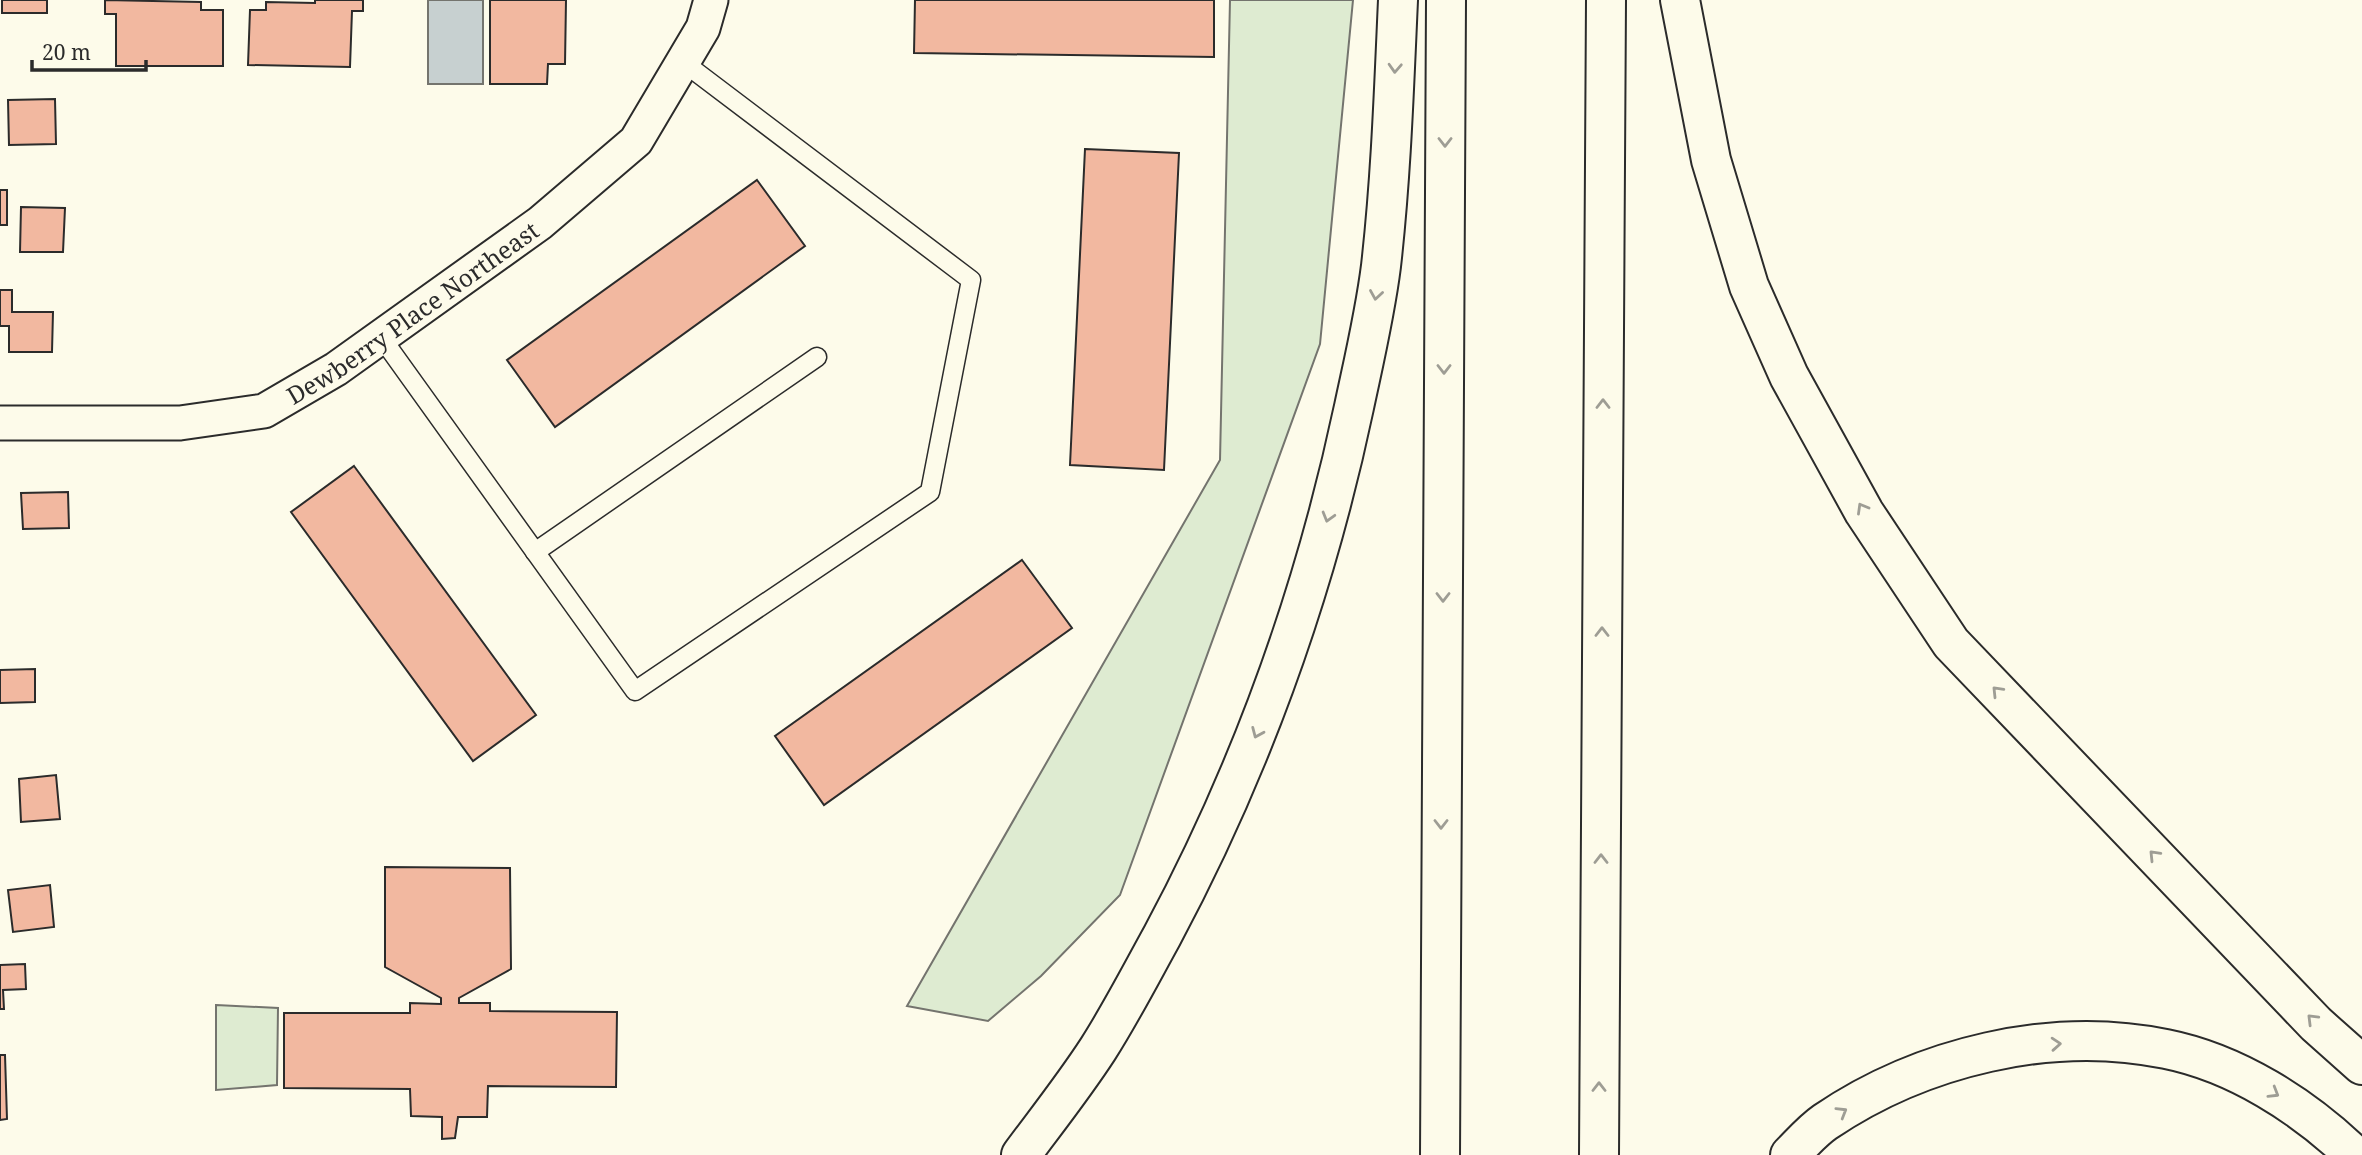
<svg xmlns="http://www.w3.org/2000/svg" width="2362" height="1155" font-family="'Noto Serif',serif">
<rect width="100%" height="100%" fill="#fdfbea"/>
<g fill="#deebd1" stroke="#74746e" stroke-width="2">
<polygon points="1230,0 1353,0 1320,344 1120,895 1041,976 988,1021 907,1006 1220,460"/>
<polygon points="216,1005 278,1008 277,1085 216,1090"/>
</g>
<rect fill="#c7d0d0" stroke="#74746e" stroke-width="2" x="428" y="0" width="55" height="84"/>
<g fill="#f2b8a0" stroke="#2b2b2b" stroke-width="2">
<rect x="2" y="0" width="45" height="13"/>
<polygon points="105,0 201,2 201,10 223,10 223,66 116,66 116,14 105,14"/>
<polygon points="315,0 363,0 363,11 352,11 350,67 248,65 250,10 266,10 266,2 315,3"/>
<polygon points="490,0 566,0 565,64 548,64 547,84 490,84"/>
<polygon points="915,0 1214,0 1214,57 914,53"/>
<polygon points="55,99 56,144 9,145 8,100"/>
<polygon points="1085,149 1179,153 1164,470 1070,465"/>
<polygon points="757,180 805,246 555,427 507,360"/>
<rect x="0" y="190" width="7" height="35"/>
<polygon points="21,207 65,208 63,252 20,252"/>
<polygon points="0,290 12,290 12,312 53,312 52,352 9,352 9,326 0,326"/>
<polygon points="354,466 536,715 473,761 291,512"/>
<polygon points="68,492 69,528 23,529 21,493"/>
<polygon points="1022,560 1072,628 824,805 775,736"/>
<polygon points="35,669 35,702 0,703 0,670"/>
<polygon points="56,775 60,819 21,822 19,779"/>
<polygon points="385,867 510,868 511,969 459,998 459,1003 490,1003 490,1011 617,1012 616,1087 488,1086 487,1117 458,1117 455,1138 442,1139 442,1117 411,1116 410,1089 284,1088 284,1013 410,1013 410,1003 441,1004 441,998 385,967"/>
<polygon points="50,885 54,927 13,932 8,890"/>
<polygon points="25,964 26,989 3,990 4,1009 0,1009 0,965"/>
<polygon points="0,1055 5,1055 7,1119 0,1120"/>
</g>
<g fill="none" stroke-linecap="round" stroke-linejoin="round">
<defs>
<g id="service">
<polyline points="381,337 635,691 930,492 971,280 683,62"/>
<polyline points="535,552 817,357"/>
</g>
<g id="minor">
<path id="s1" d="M0 423H180L264 411 336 369 540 223 636 141 703 28 711 0"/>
</g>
<g id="motorway">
<polyline points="1680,0 1711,160 1749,286 1789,376 1864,512 1951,643 2316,1024 2362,1065"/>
<path d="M1021 1155C1047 1120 1074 1086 1098 1049 1121 1013 1141 974 1162 936 1251 770 1315 591 1354 407 1364 360 1375 314 1381 266 1391 178 1394 89 1398 0"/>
<polyline points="1440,1155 1446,0"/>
<polyline points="1599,1155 1606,0"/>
<path d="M1790 1155C1801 1144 1812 1131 1825 1122 1921 1057 2051 1025 2166 1049 2236 1063 2303 1106 2354 1155"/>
</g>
</defs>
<use href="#service" stroke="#2b2b2b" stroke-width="21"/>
<use href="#minor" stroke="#2b2b2b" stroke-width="37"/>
<use href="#motorway" stroke="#2b2b2b" stroke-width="42"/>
<use href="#service" stroke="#fdfbea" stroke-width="18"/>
<use href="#minor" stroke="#fdfbea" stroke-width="33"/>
<use href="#motorway" stroke="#fdfbea" stroke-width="38"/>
</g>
<defs><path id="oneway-chevron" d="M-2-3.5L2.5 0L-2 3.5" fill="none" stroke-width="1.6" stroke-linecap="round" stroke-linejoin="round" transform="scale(1.75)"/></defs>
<g stroke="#9e9d94">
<use href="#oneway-chevron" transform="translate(1395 68) rotate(93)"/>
<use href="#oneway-chevron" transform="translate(1445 142) rotate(90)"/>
<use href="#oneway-chevron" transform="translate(1376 295) rotate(99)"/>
<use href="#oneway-chevron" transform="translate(1444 369) rotate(90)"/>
<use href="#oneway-chevron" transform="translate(1603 404) rotate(-90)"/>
<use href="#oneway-chevron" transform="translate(1862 508) rotate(-120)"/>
<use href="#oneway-chevron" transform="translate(1328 517) rotate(106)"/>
<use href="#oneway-chevron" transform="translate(1443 597) rotate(90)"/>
<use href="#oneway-chevron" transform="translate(1602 632) rotate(-90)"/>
<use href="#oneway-chevron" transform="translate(1997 691) rotate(-134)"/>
<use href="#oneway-chevron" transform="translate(1257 733) rotate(113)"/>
<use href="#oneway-chevron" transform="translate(1441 824) rotate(90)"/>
<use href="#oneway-chevron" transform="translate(2154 855) rotate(-134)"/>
<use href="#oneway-chevron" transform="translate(1601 859) rotate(-90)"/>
<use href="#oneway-chevron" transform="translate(2312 1019) rotate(-135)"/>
<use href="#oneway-chevron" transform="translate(2056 1044) rotate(-4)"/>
<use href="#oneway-chevron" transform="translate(1599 1087) rotate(-90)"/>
<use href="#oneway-chevron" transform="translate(2274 1093) rotate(31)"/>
<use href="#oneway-chevron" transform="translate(1842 1112) rotate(-31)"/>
</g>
<g text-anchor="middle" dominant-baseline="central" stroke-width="5" stroke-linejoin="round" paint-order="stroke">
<g font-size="24" fill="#2b2b2b" stroke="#fdfbea">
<text stroke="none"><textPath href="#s1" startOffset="443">Dewberry Place Northeast</textPath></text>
</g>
</g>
<path d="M32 60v10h114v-10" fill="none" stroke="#2b2b2b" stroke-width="3.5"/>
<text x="42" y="60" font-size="21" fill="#2b2b2b" stroke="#fdfbea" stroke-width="5" paint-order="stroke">20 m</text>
</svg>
